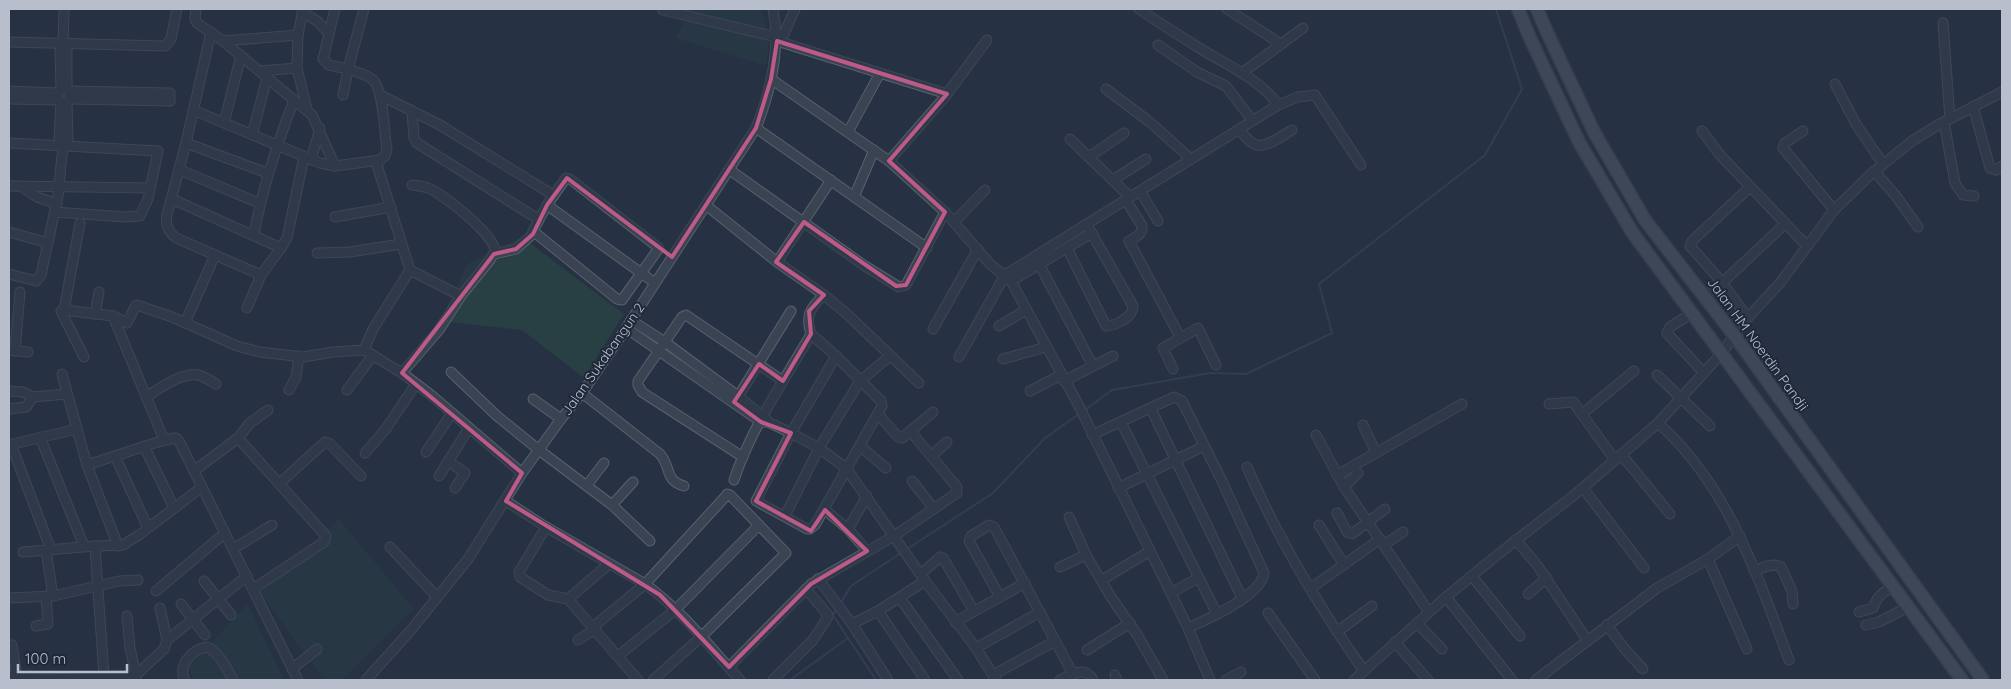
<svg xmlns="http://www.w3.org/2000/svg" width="2011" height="689" font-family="Quicksand,sans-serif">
<rect width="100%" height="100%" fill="#263143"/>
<g fill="#283f44">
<polygon points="659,9 762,9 769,41 766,66 675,38 687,19"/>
<polygon points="522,237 624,314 584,378 522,330 442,321 467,264"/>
<polygon points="339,519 414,609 342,680 324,680 259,591"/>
<polygon points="248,604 284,680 194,680 188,668"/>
</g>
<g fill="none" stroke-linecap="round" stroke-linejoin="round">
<g stroke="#3b4d6b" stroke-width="2">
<polyline points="1085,410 1112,390 1210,373 1246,374 1332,333 1319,284 1485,155 1522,89 1496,9"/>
<polyline points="907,549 993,493 1045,438 1079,414"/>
<polyline points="840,604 851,586 901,553"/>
<polyline points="848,638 876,680"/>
<polyline points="790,680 848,638 833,615 836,610"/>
</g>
<defs>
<g id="street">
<polyline points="196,9 195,19 197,23 223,41 312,115 335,166"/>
<polyline points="303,9 298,35 297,68 307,109"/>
<polyline points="335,9 323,59 329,65 348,69 343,95"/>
<path d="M1139 9C1159 23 1180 36 1201 49 1227 65 1260 79 1278 105"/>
<polyline points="1227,9 1281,44"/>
<polyline points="663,10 776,37 784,34 795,9"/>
<polyline points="302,12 317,21 329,33"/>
<polyline points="1943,23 1950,119"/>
<path d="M211 32 186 143 167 215C165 225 168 231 176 238L261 275 281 248 287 238 304 157"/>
<polyline points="223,41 298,35"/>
<polyline points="777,41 947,94"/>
<polyline points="9,42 165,46 171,39 177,9"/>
<polyline points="63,43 67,50 67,90"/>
<polyline points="1158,45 1197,72 1226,86 1252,120"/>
<polyline points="260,71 297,68"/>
<polyline points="1242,73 1303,28"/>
<polyline points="771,79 889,161 945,212 990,264 1011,281 1079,406 1188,628 1210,680"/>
<polyline points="1835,84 1856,124 1883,164"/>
<polyline points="61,89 67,90 70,93 70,99 67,102 61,102 58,100 57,93 61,89 60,49 63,43 64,9"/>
<polyline points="1106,89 1151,123 1191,159"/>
<polyline points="9,91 57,93"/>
<polyline points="69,91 170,93 170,101 70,99"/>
<polyline points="380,95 440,125 553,195"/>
<polyline points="9,99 58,100"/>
<polyline points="61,102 59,138 63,145"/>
<polyline points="1973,106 1990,168 1996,170 2002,166"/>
<path d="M193 110 320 163 335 166 380 160 385 156 387 149C384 134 384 90 373 80 367 74 356 72 348 69L364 9"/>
<polyline points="412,111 414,138 417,143 538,219"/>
<polyline points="1944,122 1955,183 1963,195 1974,196"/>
<polyline points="224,123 241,55"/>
<polyline points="756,128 927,248"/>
<path d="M1240 129C1256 157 1270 143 1292 130"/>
<polyline points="1702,131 1720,155 1807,246"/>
<polyline points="1803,131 1785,143 1783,148 1834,210"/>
<polyline points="848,132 880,73"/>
<polyline points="252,135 267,78"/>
<polyline points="1070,139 1130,197"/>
<polyline points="9,143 158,151 148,199 140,216 125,217 55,212"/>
<polyline points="186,143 267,173"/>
<polyline points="1089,157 1124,133"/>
<polyline points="311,160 320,128"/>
<polyline points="889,161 944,98 987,40"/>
<polyline points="376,162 410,270 461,296"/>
<polyline points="180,170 259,203"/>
<polyline points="730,170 865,266 899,287 906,285 945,212"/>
<polyline points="1874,171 1896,196 1918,227"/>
<polygon points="566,178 570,179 659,248 622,300 617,299 533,231 547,205"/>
<polyline points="1113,180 1146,159"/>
<polyline points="9,186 150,188"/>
<polyline points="20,186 37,197 57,204"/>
<polyline points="1140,191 1158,221"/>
<polyline points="854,197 874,150"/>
<polyline points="172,199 281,248"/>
<path d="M1126 200 1142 226C1143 235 1135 237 1129 241L1180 337"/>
<polyline points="547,205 655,283"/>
<polyline points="707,206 777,262 824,295 848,315 919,383"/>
<polyline points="335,217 391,207"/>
<polyline points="954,222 985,190"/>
<polyline points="80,223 64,310 61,311 84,357"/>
<polyline points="9,232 48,243"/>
<path d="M254 235C262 188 277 144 294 100"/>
<path d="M1067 248 1106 326C1116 325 1133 318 1133 306L1087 225"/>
<polyline points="317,253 350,252 401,244"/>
<polyline points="494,254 516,249 534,233"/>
<polyline points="777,262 831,180"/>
<polyline points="1039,264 1093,366"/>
<polyline points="9,274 36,281 41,275 58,196 63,145 68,140 67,102"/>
<polyline points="1011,281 1092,233"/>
<polyline points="1704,296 1722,283 1785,224"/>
<polyline points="247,308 261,275"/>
<polyline points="64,310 113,316 127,323 135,307 137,305 172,317 237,346 260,352 303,357 333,352 364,350 402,373 431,395 522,473"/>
<polyline points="1692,313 1670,327 1667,333 1703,372"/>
<polyline points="95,314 99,292"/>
<polyline points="1748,318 1720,280 1690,246 1692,241 1750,187"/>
<polyline points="631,320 665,342 738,396 767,420"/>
<polyline points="185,323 215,255"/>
<polyline points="999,326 1026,310"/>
<polyline points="626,328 761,422 768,422 791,433 819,448 846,468 925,581 976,648 996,680"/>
<polyline points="933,329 978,249"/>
<path d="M811 334C805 316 810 308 824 295"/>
<polyline points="9,350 28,352"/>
<polyline points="364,350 373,329 410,270"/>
<polyline points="15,351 20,292"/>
<polyline points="959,357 1005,275 1278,105 1298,97 1315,95 1361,165"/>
<polyline points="1003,359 1046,347"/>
<polyline points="1173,369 1163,348 1198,328 1216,365"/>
<polyline points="451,372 497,416 539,450 612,505 650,541"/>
<path d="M402 373 439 330 461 296 490 260 495 251C494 234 443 194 428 188 423 186 418 186 412 185"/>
<polyline points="62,374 77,429"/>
<polyline points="1657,375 1710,426"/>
<polyline points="1064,381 1113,356"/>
<polyline points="289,390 296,377 299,356"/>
<polyline points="347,390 373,355"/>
<polyline points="9,391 23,392 33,397 67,394"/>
<polyline points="1030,391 1061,375"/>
<path d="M582 393 660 454C672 468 664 480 684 486"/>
<path d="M146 397C159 389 181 372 198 375 204 376 210 381 216 384"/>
<polyline points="533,399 561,419"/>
<polyline points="736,400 791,311"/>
<polyline points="1549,404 1573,402 1615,460"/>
<polyline points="9,409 26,407 33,397"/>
<polyline points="1151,409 1242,598"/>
<polyline points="878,414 898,437 902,438 933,412"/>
<polyline points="1582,414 1634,371"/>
<polyline points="1121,422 1217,614"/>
<path d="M1658 423C1728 485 1757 575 1789 660"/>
<polyline points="1363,425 1376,453"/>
<path d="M1092 435 1174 397 1182 401 1220 477 1264 573C1261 596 1208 619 1188 628"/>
<polyline points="1316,435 1344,487 1429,612"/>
<polyline points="40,437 84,546"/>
<polyline points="238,438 326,536 324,542 253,589"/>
<polyline points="164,440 176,438 179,441 298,680"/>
<polyline points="11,444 51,550"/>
<polyline points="9,445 77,429 87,465 164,440 113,316"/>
<polyline points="144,446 174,508"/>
<polyline points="860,446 886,468"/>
<polyline points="426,452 452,413"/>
<polyline points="365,453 385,430 416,384"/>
<polyline points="1621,454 1670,514"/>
<polyline points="115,456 148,528"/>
<polyline points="931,456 947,442"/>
<polyline points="743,457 642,392 638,385 638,381 682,317 686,315 783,381"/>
<polyline points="448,461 465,473 455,488"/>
<polyline points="87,465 118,546"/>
<path d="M1247 467C1278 539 1319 607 1364 671"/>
<polyline points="194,471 238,438 250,423 268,410"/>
<polyline points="1337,475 1462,404"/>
<polyline points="439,476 469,428"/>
<path d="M734 480C751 428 784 381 811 334L836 356 881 401 882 406 815 525 810 529H807L756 501 791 433 836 356"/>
<polyline points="912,481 934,509"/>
<polyline points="280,483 325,442 329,443 361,476"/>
<polyline points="587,485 604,463"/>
<polyline points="1344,487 1358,473"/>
<polyline points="1118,488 1204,446"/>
<polyline points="1583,488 1644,568"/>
<path d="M506 501 546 527 645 584C682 611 710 647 740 680"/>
<polyline points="612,505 633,482"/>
<polyline points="825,510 848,529 867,551"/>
<polyline points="1337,513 1347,532 1352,534 1385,509"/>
<polyline points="785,516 819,448 860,381 890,356"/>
<polyline points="1069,517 1086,555 1111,597 1138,636 1163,680"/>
<polyline points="1319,525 1344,565"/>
<polyline points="546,527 519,572 520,577 548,595 568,599 638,680"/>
<polyline points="848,529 867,496"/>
<polyline points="1740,536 1708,559 1747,649"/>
<polyline points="1516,540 1537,565 1587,640"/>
<polyline points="1384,545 1403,532"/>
<polyline points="95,546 104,676"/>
<polyline points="390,547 437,597"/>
<polyline points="233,549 272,525"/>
<polyline points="23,552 95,546 123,545 139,535 202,487"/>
<polyline points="1060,567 1086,555"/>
<path d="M1754 571C1762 568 1773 562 1781 567L1792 591 1793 604"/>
<polyline points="921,574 940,557 943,558 974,611"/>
<polyline points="1472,576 1520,636"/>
<polyline points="818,579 852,624"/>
<polyline points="1102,580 1150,551"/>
<polyline points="204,581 231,615"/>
<polyline points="1311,588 1380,539"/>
<polyline points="156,591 225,533"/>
<polyline points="1171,593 1198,578"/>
<polyline points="1528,594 1547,578"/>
<polyline points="53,596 119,581 138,580"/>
<polyline points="1000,597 969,541 971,536 989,525 994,527 1073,674"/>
<polyline points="1446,597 1512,680"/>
<polyline points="9,598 53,596 46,550"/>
<polyline points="900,598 958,680"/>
<polyline points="568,599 609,564"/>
<polyline points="181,604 205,635"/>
<polyline points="878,611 925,680"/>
<path d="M1859 612 1873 608C1877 597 1882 592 1893 587"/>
<polyline points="1268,613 1315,680"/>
<polyline points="127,616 130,648 137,680"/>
<polyline points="955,622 1025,583"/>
<polyline points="1417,623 1442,649"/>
<polyline points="1607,625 1624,648 1643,669"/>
<polyline points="1866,625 1879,622 1908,607"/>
<polyline points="36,626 48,624 46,596"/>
<polyline points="593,627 645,584 725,497 727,494 730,495 786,553 701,637 653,680"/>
<polyline points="1337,632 1372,606"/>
<polyline points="167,640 247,576"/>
<polyline points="578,640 595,629"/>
<polyline points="1395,642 1428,680"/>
<polyline points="12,645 17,677"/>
<polyline points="976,648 1040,612"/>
<polyline points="1087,650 1130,623"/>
<polyline points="618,656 676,609 759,525"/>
<polyline points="729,667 811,584 894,536 957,493 957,487 911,432"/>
<polyline points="292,669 317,649"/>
<polyline points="993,675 1055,641"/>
<polyline points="1115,675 1117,680"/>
<polyline points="9,676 48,679 136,675 164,649 167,640 160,608"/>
<path d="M185 680C177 666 192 649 207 647 219 652 227 669 233 680"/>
<path d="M366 680 411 630 468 559 522 473 561 419 582 393 617 342 756 128C771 90 781 49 773 9"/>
<polyline points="773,680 813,640 828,617 828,615 806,589"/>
<polyline points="888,680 852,624 878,611 925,581"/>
<path d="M1060 680C1071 675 1085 665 1093 680"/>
<polyline points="1226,680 1241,672"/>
<polyline points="1354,680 1446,597 1496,556 1578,492 1658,423 1722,353 1743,323 1780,283 1834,210 1870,175 1912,141 1938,125 2002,92"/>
<polyline points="1536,680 1657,588 1708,559"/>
</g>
<g id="primary">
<polyline points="1518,9 1530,38 1579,142 1632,232 1962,680"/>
<polyline points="1537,9 1546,30 1594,132 1645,220 1734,335 1983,680"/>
</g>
</defs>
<use href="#street" stroke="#59616f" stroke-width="11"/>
<use href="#primary" stroke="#444c5b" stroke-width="15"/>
<use href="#street" stroke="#3a4352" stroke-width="9"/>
<use href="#primary" stroke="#596272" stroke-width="12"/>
</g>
<path d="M0 0H2011V689H0ZM777 41 947 94 889 161 945 212 906 285 896 286 804 222 776 262 824 295 809 311 811 334 783 381 759 364 734 402 761 422 791 433 756 501 811 531 825 510 867 551 811 584 729 667 660 595 506 501 522 473 402 373 494 254 516 249 533 234 547 205 567 178 672 257 756 128 771 79Z" fill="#263143" fill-opacity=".55" fill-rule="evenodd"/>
<path fill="none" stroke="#be5a88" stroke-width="4" stroke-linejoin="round" d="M777 41 947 94 889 161 945 212 906 285 896 286 804 222 776 262 824 295 809 311 811 334 783 381 759 364 734 402 761 422 791 433 756 501 811 531 825 510 867 551 811 584 729 667 660 595 506 501 522 473 402 373 494 254 516 249 533 234 547 205 567 178 672 257 756 128 771 79Z"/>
<g text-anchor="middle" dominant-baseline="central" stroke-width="4" stroke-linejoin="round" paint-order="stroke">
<g font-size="14" fill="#b8becc" stroke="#1f2838">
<text transform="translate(1758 344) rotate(54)">Jalan HM Noerdin Pandji</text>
<text transform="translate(603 359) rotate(-55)">Jalan Sukabangun 2</text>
</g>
</g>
<rect width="2011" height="689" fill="none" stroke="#b8becc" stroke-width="20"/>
<path d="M18 664v8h109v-8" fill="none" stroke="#b8becc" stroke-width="2.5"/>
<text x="25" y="664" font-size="15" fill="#b8becc" stroke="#1f2838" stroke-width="4" paint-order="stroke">100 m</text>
</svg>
